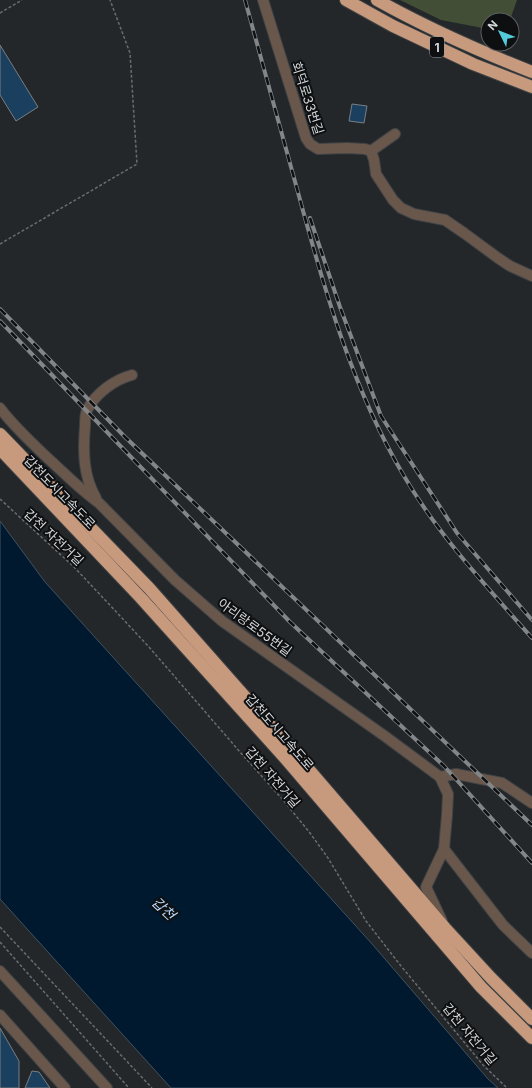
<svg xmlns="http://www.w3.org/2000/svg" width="532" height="1088" font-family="Inter,'Noto Sans KR',sans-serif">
<rect width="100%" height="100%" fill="#23272a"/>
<polygon fill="#424f36" points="400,0 517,0 510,20 488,20 488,29 441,20"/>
<polygon fill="#01192f" stroke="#405262" points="0,521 45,582 373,945 488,1079 498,1088 171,1088 0,899"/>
<g fill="#1b405f" stroke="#797e82">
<polygon points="0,45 38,107 16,121 0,95"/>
<polygon points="352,104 367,106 364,123 349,121"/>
<polygon points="0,1028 19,1061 19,1088 0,1088"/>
<polygon points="32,1071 39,1072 50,1088 25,1088"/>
</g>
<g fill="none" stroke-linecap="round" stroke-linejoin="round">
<defs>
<g id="minor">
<polyline points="263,0 306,138 310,144 318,149 347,148 365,149 371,151 374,160 376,174 393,200 401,208 414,214 445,220 464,233 498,258 510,266 532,276"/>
<polyline points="371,151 395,134"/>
<path d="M0 408C15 428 34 445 52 462 67 476 82 491 99 503L175 580 222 621 386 737 440 777 456 774 502 783 532 803"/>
<path d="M96 498C83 476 83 451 85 426 85 421 85 415 87 410 96 393 114 380 132 375"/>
<polyline points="440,777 448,794 447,815 444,849 426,887 442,921"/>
<polyline points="444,849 503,925 532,953"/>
<polyline points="0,971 107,1088"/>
<polyline points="0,1015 65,1088"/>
</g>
<g id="highway">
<polyline points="346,0 393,26 473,64 532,87"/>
<path d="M377 0C427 28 479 51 532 72"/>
<polyline points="0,434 149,588 292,750 445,928 491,978 532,1019"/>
<polyline points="0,449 141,598 285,758 481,987 532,1038"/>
</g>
</defs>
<use href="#minor" stroke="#3f4346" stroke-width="12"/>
<use href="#highway" stroke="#3f4346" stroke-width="14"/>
<g stroke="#6a6d70" stroke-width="1.5" stroke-dasharray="3 2" stroke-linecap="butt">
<polyline points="0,13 22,0"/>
<polyline points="0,244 137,164 130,53 110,0"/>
<polyline points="0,499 74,567 107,602 149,647 240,752 283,800 310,833 328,858 366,921 401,966 483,1065 507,1088"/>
<polyline points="0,927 152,1088"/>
<polyline points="0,942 129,1088"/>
</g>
<use href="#minor" stroke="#6a574c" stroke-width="10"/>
<use href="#highway" stroke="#c89a7d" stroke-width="12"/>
<defs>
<g id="rail">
<path d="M245 0C263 65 281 131 299 196 325 292 353 390 404 476 439 536 487 587 532 638"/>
<polyline points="310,218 340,307 381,416 457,533 532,620"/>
<polyline points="0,309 125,437 532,825"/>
<polyline points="0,321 290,622 444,766 532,863"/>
</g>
</defs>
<use href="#rail" stroke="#828688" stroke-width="4"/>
<use href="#rail" stroke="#0e0f11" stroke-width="2.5" stroke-dasharray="8" stroke-linecap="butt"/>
</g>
<g text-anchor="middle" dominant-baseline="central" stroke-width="4" stroke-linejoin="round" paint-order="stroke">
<rect fill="#0e0f11" stroke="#999b9d" stroke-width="1" x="430" y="37" width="14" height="20" rx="3"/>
<g font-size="12" font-weight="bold" fill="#d4d7d9">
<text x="437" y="47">1</text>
</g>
<g font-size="13" fill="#d4d7d9" stroke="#0e0f11">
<text transform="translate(308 98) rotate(72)">회덕로33번길</text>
<text transform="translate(60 492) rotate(46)">갑천도시고속도로</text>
<text transform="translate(54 537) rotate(43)">갑천 자전거길</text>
<text transform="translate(255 627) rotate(36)">아리랑로55번길</text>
<text transform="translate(280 732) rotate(49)">갑천도시고속도로</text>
<text transform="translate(273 777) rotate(49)">갑천 자전거길</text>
<text transform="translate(470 1034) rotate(50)">갑천 자전거길</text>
</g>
<g font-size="14" font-style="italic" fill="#badbfd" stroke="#0e0f11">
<text transform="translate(164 908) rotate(43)">갑천</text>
</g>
</g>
<g transform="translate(500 32) rotate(313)"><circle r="19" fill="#0e0f11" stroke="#5d5f61"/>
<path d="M0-3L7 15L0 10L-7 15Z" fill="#53cbda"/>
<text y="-6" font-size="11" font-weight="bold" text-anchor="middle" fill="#d4d7d9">N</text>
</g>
</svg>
